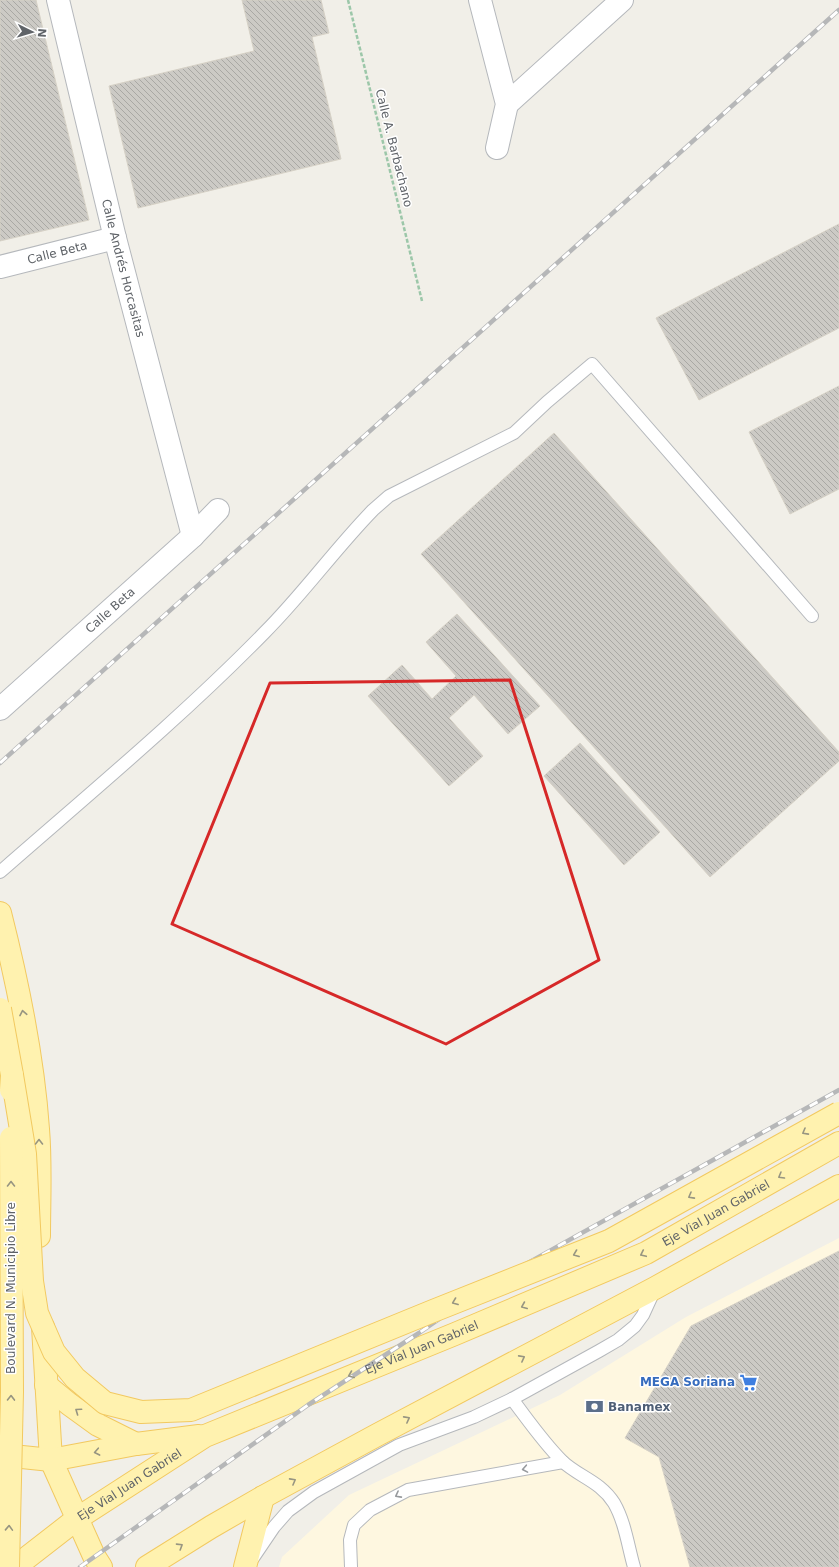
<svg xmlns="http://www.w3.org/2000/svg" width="839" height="1567" font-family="'DejaVu Sans',sans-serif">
<defs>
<pattern id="building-back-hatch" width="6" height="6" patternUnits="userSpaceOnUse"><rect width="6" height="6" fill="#cccac5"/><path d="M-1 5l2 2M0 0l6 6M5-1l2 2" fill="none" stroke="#a9a8a4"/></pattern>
</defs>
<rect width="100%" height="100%" fill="#f1efe8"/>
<polygon fill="#fef7e0" points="839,1238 839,1567 279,1567 282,1557 349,1495 560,1395 686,1317"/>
<g fill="url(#building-back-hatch)" stroke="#d6d1c6">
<polygon points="0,0 36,0 89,220 0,241"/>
<polygon points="242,0 321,0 329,33 312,37 341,159 138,208 109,86 254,51"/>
<polygon points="839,224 839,328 699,400 656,318"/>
<polygon points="839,386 839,489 790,514 749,432"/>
<polygon points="554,433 839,752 839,761 710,877 421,554"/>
<polygon points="457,614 540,706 508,734 474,695 449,718 483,756 449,786 368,696 402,665 432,699 456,676 426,642"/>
<polygon points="580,743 660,832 624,865 544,776"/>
<polygon points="839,1251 839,1567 690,1567 659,1457 625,1438 691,1326"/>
</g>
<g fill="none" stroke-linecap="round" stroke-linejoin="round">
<defs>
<g id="lane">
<path d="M0 872C89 794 182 717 265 632 303 594 335 549 373 510L389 496 514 433 547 402 592 364 812 616"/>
<path d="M512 1399C528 1420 543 1442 562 1461 579 1477 600 1481 614 1503 625 1522 628 1546 634 1567"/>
<polyline points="253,1558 274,1527 288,1511 314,1492 399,1445 474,1417 512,1399 599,1351 618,1340 635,1326 643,1315 654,1291"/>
<polyline points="351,1567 350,1540 354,1525 370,1510 408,1490 563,1462"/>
</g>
<g id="street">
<path id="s1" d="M58 0 115 238 193 536"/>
<polyline points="480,0 507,104 497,148"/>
<polyline points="507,104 622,0"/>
<path id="s2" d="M0 267 115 238"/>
<path id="s3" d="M0 709 193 536 218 510"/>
</g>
<g id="primary">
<path d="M0 913C18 984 33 1056 38 1129 41 1165 39 1201 39 1236"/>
<polyline points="43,1327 51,1460 94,1556 101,1567"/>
<polyline points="46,1385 69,1404 98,1425 136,1444"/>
<polyline points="0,1457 22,1457 51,1460 136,1444 199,1436"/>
<path id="s4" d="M15 1567 78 1518 205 1436 455 1334 646 1253 839 1143"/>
<polyline points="147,1567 211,1527 263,1497 377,1435 655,1288 839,1186"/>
<polyline points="245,1567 263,1497"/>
</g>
</defs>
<use href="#lane" stroke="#b5b8bc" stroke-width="14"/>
<use href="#street" stroke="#b5b8bc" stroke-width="24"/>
<use href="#primary" stroke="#f2c960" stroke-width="24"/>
<polyline stroke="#9cc7a9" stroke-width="2.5" stroke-dasharray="4 2" stroke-linecap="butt" points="348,0 422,301"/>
<use href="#lane" stroke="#fff" stroke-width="12"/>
<use href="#street" stroke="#fff" stroke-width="22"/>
<use href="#primary" stroke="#fff2af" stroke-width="22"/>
<defs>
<g id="rail">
<polyline points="0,763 839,10"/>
<polyline points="80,1567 308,1405 419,1333 490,1284 839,1090"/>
</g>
</defs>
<use href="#rail" stroke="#b6b7b8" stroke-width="4.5"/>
<use href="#rail" stroke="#fff" stroke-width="3" stroke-dasharray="9" stroke-linecap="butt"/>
<defs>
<g id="primary-bridge">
<polyline points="0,1009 12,1075 11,1090"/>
<polyline points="12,1075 25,1154 32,1281 37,1313 54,1352 75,1378 105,1403 141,1412 191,1410 433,1311 609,1241 839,1113"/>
<polyline points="8,1567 12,1392 11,1138"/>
</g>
</defs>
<use href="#primary-bridge" stroke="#f2c960" stroke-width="24" stroke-linecap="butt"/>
<use href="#primary-bridge" stroke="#fff2af" stroke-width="22"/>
</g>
<defs><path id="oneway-chevron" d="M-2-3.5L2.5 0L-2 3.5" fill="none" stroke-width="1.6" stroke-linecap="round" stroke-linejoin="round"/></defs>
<g stroke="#979581">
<use href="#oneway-chevron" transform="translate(23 1013) rotate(-101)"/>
<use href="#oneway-chevron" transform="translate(805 1132) rotate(151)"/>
<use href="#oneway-chevron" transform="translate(39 1142) rotate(-90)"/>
<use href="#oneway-chevron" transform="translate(781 1176) rotate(150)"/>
<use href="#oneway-chevron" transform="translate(11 1184) rotate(-90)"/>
<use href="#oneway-chevron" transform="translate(691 1196) rotate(151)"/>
<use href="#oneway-chevron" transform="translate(576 1254) rotate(159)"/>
<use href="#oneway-chevron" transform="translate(643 1254) rotate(155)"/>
<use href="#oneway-chevron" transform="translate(455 1302) rotate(159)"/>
<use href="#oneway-chevron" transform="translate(524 1306) rotate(157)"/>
<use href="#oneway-chevron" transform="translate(522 1358) rotate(-28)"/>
<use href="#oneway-chevron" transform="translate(351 1375) rotate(158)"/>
<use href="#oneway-chevron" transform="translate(11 1398) rotate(-89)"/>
<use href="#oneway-chevron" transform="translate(78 1411) rotate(-145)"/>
<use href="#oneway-chevron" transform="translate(407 1419) rotate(-28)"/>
<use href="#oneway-chevron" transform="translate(97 1452) rotate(169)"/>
<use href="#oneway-chevron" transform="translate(293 1481) rotate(-29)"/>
<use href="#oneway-chevron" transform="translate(9 1528) rotate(-88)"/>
<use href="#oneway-chevron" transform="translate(180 1546) rotate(-32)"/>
</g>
<g stroke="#979a9d">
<use href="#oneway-chevron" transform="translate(525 1469) rotate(170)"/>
<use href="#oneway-chevron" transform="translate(398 1495) rotate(152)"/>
</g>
<path fill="none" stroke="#d62828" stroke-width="3" stroke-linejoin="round" d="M510 680 599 960 446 1044 172 924 270 683Z"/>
<defs>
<symbol id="supermarket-bare" viewBox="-9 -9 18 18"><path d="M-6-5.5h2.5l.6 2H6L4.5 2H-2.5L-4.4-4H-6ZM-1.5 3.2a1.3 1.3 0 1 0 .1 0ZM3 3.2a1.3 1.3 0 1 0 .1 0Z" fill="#3f7fe0" stroke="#fff" stroke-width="2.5" paint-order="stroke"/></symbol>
<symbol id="bank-bare" viewBox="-9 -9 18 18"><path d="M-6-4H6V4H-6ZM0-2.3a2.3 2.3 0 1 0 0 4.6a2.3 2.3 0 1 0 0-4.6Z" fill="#5c6f8a" stroke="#fff" stroke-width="2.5" paint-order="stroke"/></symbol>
</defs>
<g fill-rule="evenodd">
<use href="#supermarket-bare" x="736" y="1370" width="25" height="25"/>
<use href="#bank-bare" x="582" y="1394" width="25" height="25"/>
</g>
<g text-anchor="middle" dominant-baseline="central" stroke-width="3" stroke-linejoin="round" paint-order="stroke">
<g font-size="12" fill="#5f6368" stroke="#fff">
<text transform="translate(394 148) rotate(76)">Calle A. Barbachano</text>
<text stroke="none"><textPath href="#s2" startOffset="59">Calle Beta</textPath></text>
<text stroke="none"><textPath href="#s1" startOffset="276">Calle Andrés Horcasitas</textPath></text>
<text stroke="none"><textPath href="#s3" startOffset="148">Calle Beta</textPath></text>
<text stroke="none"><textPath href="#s4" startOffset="789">Eje Vial Juan Gabriel</textPath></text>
<text transform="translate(11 1288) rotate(-90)">Boulevard N. Municipio Libre</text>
<text stroke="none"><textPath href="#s4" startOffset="465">Eje Vial Juan Gabriel</textPath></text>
<text stroke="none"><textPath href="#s4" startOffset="141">Eje Vial Juan Gabriel</textPath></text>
</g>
<g font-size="12" font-weight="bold" fill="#366cbe" stroke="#fff" text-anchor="end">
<text x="735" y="1382">MEGA Soriana</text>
</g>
<g font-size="12" font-weight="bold" fill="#4e5e75" stroke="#fff" text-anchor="start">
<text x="608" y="1407">Banamex</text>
</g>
</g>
<g transform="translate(32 32) rotate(95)" stroke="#ffffff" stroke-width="3" paint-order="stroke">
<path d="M0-3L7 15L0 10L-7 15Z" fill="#5f6368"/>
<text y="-6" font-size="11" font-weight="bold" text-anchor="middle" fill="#5f6368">N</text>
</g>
</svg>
